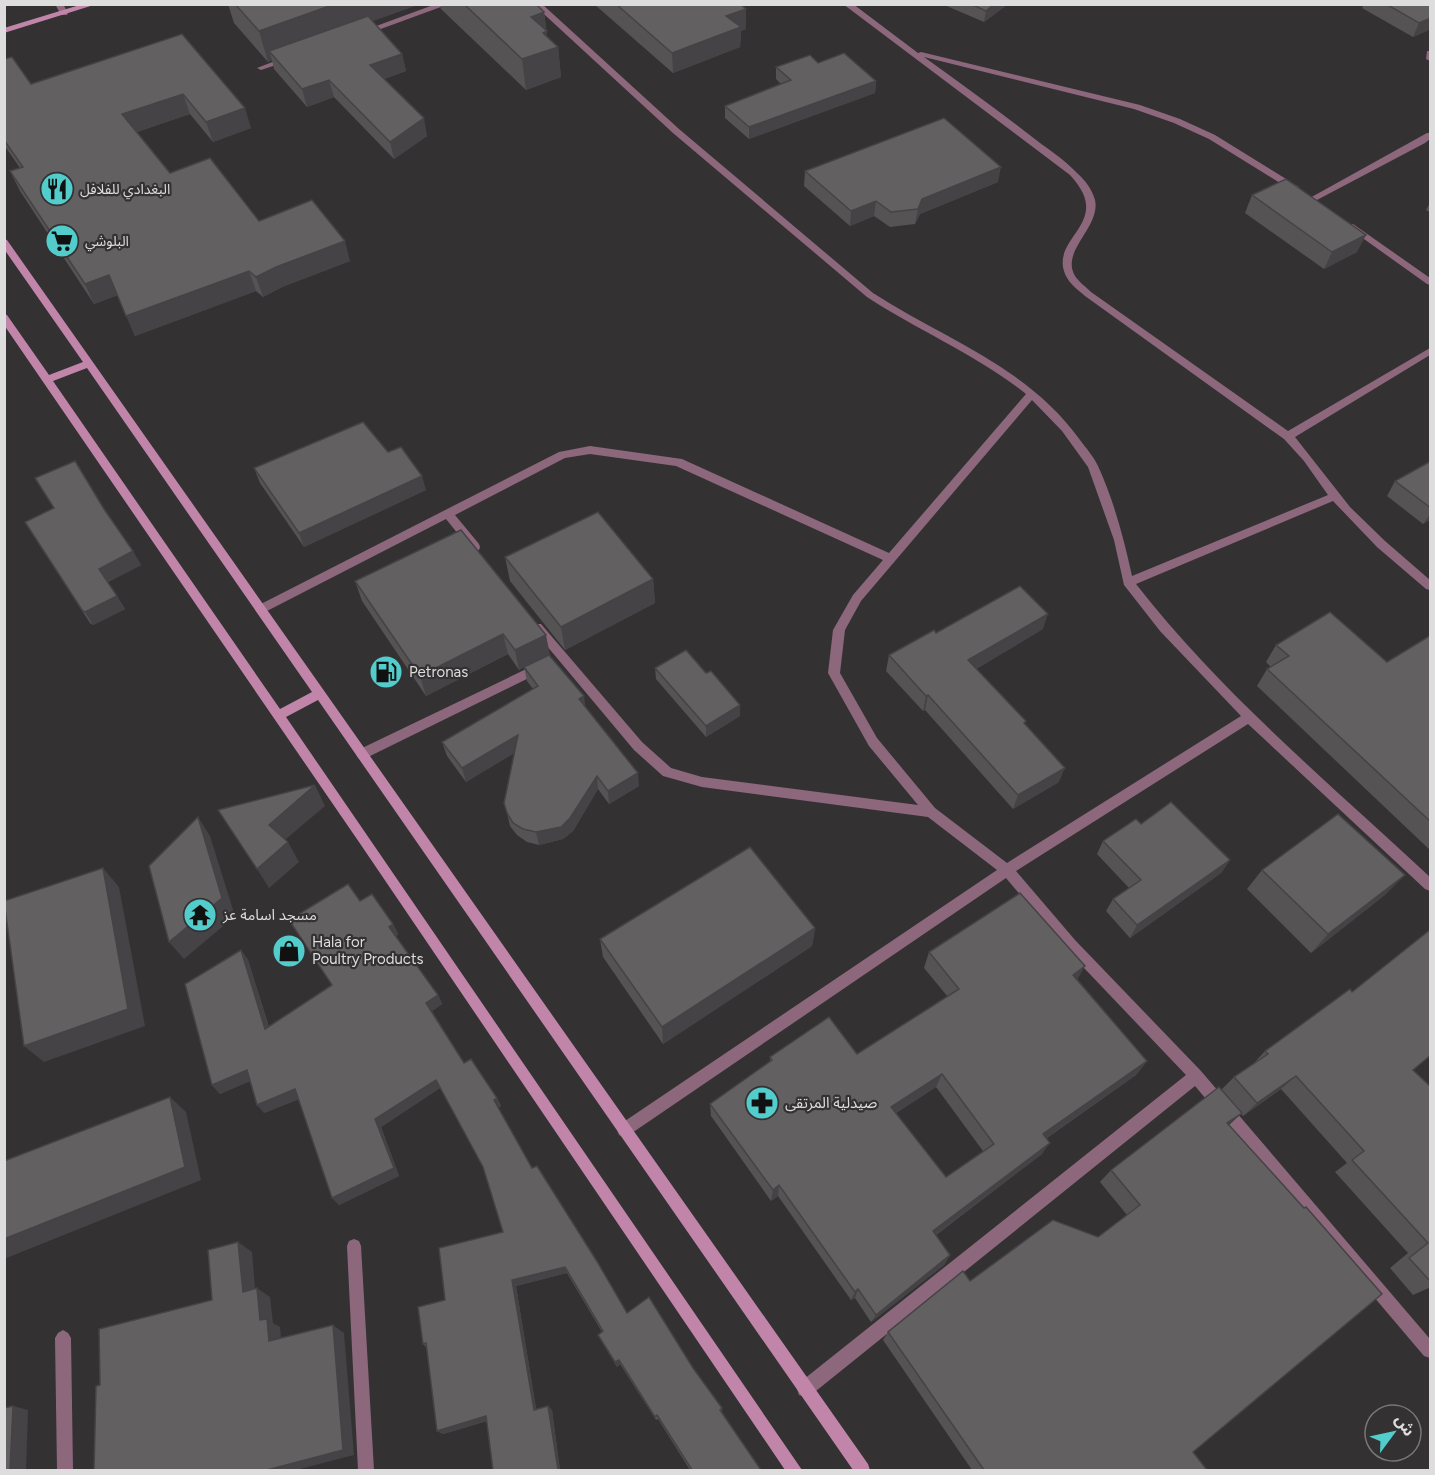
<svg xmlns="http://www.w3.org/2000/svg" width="1435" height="1475" font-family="Figtree,'Noto Sans Arabic',sans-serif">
<rect width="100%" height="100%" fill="#343133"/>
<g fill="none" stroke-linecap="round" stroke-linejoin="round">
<g fill="#8d687d" fill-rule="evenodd">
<polygon points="55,4 63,4 68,13 67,15 61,15"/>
<polygon points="436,4 449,4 367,34 360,32"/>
<path d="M533 4H542L679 129 873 293C946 340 1028 367 1080 440 1086 448 1094 457 1098 466 1114 501 1124 539 1132 576L1328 495 1304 461 1284 439 1085 296C1077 289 1067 282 1064 271 1053 236 1114 222 1070 175L843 4H853L918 53 921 52 1140 105 1180 119 1215 135 1299 187V191H1293L1209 139 1174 123 1134 109 924 57C960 83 996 109 1031 136 1046 148 1064 159 1077 173 1085 180 1092 189 1095 200 1101 227 1060 251 1075 276 1079 282 1086 287 1091 292L1288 431 1430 348V355L1295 437 1350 507 1385 541 1430 580V590L1426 589 1377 547 1333 501 1136 584C1221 693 1329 783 1430 877V891L1425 889 1248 724 1016 871 1075 940 1201 1071 1430 1339V1358L1424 1356 1195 1086 811 1395 805 1397 799 1395 797 1389 799 1383 1186 1075 1065 948 1006 878 629 1135 624 1137 619 1135 617 1130 619 1125 997 870 928 817 702 787 663 776 634 750 531 627 533 624H541L642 742 671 768 702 777 918 805 869 746 828 673 833 630 853 595 883 560 676 466 590 454 565 458 455 515 479 544 480 547 479 550H471L446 519 265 612H257L255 609 257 606 559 452 590 446 682 459 889 553 1026 394C977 355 919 331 867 297L673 133ZM1032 400 1062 431 1088 467 1114 540 1124 585 1160 631 1241 716 1007 863 935 808 877 738 840 673 845 630 861 601Z"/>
<polygon points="1427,51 1430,51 1430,61 1426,59"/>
<polygon points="288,56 291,56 291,60 261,70 257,68"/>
<polygon points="1427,133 1430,133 1430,139 1425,143 1315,201 1309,201 1308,199"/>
<polygon points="1353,224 1430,278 1430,285 1427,284 1350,229 1348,227"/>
<polygon points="541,662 545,664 547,667 545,670 366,758 358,758 356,754 358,750"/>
<polygon points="354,1239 359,1241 361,1246 374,1470 358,1470 347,1246 349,1241"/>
<polygon points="63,1330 68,1333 71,1338 73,1470 57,1470 55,1338 58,1333"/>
</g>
<g fill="#c085a8" fill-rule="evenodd">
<polygon points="83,4 97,4 4,33 4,28"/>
<path d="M4 239 7 240 868 1464 870 1470H853L318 700 286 717 802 1470H785L361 845 4 325V314L7 315 49 375 83 362 4 249ZM87 368 312 692 280 709 53 381Z"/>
</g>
</g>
<g fill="#555354" fill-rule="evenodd">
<polygon points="228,4 420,4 372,21 402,54 406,71 384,79 427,136 394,159 334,97 307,107 274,69 272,60 268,62 234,23"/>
<polygon points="440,4 536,4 544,12 547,36 558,47 561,77 526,90 441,9"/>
<polygon points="594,4 740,4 746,29 741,31 740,47 673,73"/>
<polygon points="942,4 1008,4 984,22"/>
<polygon points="1364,4 1431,4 1431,29 1413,37 1362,8"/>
<polygon points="182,34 251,128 213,142 190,114 137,132 170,173 259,221 350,261 282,287 263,297 256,291 135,336 118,295 94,304 20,191 10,171 20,168 4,145 4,59 31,84"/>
<polygon points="818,63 876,81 875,93 749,139 725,118 725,106 781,84 776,79 776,67"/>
<polygon points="805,171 998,182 920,214 915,224 890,227 874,216 850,226 804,186"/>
<polygon points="1252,195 1357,252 1324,269 1245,213"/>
<polygon points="1431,201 1431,213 1426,210"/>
<polygon points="388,452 426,490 304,547 260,483 254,468"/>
<polygon points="1431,461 1431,519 1423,524 1387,496 1395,481"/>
<polygon points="53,508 104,509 141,565 108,582 125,609 93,625 90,623 25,522"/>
<polygon points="461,530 549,655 639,786 609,804 598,789 573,831 563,839 539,845 527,842 517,835 510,826 507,813 514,753 466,782 447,756 442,742 533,689 527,681 524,667 519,670 508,654 426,696 362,601 355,581"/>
<polygon points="505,557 653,579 655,603 565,650 510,581"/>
<polygon points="1043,629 976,669 1025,724 1059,782 1013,809 925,710 923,711 886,671 889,655 936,633"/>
<polygon points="1431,635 1431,851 1257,686 1267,669 1271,667 1266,662 1276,645 1387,662"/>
<polygon points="655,668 740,716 706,737 656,679"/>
<polygon points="1141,824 1230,860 1221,873 1130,938 1106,911 1113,899 1129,888 1097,854 1103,841"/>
<polygon points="1262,870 1386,894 1311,953 1247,889"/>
<polygon points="360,901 393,924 398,934 396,936 438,995 442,1004 432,1011 464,1063 497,1098 501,1106 498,1108 532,1168 627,1313 693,1368 722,1408 722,1412 761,1470 690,1470 658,1419 656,1420 620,1364 617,1367 600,1339 598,1335 602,1332 567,1273 516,1286 536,1409 548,1406 552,1410 560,1470 493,1470 487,1421 443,1434 437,1431 427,1348 423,1344 445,1300 503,1232 484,1167 440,1088 381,1127 399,1176 339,1205 299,1099 264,1113 250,1081 220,1094 212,1085 241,950 248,960 269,1027 332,985"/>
<polygon points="815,928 812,946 663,1044 603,957 600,939"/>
<path d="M929 952 1078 980 1147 1061 1136 1075 1047 1138 1042 1154 936 1235 950 1255 944 1265 871 1322 855 1298 851 1300 778 1196 771 1201 711 1116 710 1104 770 1062V1057L857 1054 948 997 924 968ZM936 1087 983 1151 946 1177 896 1113Z"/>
<polygon points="1265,1051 1413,1070 1431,1087 1431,1287 1413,1295 1390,1268 1408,1253 1335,1172 1347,1163 1281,1089 1243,1116 1241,1114 1229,1125 1193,1452 1207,1470 972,1470 883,1340 888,1332 970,1281 1098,1237 1127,1215 1100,1182 1111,1170 1221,1090 1234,1077 1253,1064"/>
</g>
<g fill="#454345">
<polygon points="335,4 420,4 365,24 269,51 272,60 268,62 259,31"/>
<polygon points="994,4 1008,4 984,22 986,11"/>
<polygon points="746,9 746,29 741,31 740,47 673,73 672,53 726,16"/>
<polygon points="544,12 549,50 558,47 561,77 526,90 522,59 531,17"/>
<polygon points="1431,18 1431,29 1413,37 1419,23"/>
<polygon points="402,54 406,71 374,82 370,65"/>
<polygon points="329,80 334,97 307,107 302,89"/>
<polygon points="876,81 875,93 749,139 749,127"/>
<polygon points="183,94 190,114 130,134 122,114"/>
<polygon points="245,108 251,128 213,142 206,122"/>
<polygon points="424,118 427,136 394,159 390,142"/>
<polygon points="1001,167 998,182 920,214 915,224 918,209 922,199"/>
<polygon points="876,201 874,216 850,226 851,211"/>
<polygon points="1366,235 1357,252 1324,269 1332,252"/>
<polygon points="345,241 350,261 282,287 263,297 256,277 276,267"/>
<polygon points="249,271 256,291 135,336 126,316"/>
<polygon points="109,275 118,295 94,304 85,284"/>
<polygon points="422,476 426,490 304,547 299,533"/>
<polygon points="1431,513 1431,519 1423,524"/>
<polygon points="133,551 141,565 107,582 99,569"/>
<polygon points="653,579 655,603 565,650 561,627"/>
<polygon points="117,596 125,609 93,625 85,612"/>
<polygon points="1048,614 1043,629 964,676 968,660"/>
<polygon points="503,634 508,654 426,696 420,676"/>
<polygon points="546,635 550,655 519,670 515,650"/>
<polygon points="928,695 925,710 923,711 926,696"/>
<polygon points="584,696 586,710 579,699"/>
<polygon points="740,705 740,716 706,737 706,726"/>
<polygon points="518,735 521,749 466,782 462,768"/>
<polygon points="1065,768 1059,782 1013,809 1018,795"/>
<polygon points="638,773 639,786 609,804 608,791"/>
<polygon points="597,776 598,789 573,831 563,839 539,845 536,832"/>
<polygon points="315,785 325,806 280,844 269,825"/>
<polygon points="198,817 210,836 235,916 184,959 169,942"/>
<polygon points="288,842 299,862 269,888 257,869"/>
<polygon points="1230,860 1221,873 1130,938 1137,925"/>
<polygon points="103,868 119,887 145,1026 44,1062 24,1046"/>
<polygon points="1405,875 1386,894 1311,953 1328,934"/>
<polygon points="393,924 398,934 394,937 389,927"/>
<polygon points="815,928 812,946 663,1044 662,1027"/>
<polygon points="241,950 248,960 272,1038 265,1029"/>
<polygon points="1085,966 1076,982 1073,975"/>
<polygon points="438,995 442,1004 431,1012 426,1003"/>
<polygon points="1147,1061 1136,1075 1035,1146 1043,1134"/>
<polygon points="247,1070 254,1079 220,1094 212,1085"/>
<polygon points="942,1074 936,1087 887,1119 891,1107"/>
<polygon points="1296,1076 1281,1089 1243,1116 1257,1103"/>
<polygon points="436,1080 440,1088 381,1127 399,1176 339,1205 332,1198 375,1119"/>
<polygon points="295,1089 302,1098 264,1113 257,1105"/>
<polygon points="170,1097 186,1112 201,1180 4,1259 4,1239"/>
<polygon points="497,1098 501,1106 498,1108 494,1100"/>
<polygon points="1242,1113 1227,1127 1227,1123"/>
<polygon points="1050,1143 1042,1154 927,1241 933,1231"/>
<polygon points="779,1185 778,1196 771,1201 773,1190"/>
<polygon points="238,1242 252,1252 256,1301 243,1292"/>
<polygon points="950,1255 944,1265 871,1322 876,1315"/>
<polygon points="565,1267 567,1273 516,1286 537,1414 534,1410 512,1280"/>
<polygon points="257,1288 270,1297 273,1323 280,1327 282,1349 269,1341 260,1320"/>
<polygon points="858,1289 855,1298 851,1300 855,1292"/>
<polygon points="333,1325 344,1333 354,1455 296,1470 267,1470"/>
<polygon points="619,1360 620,1364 617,1367 615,1362"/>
<polygon points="13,1406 28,1410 26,1470 10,1470"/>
<polygon points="548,1406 552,1410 560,1470 558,1470"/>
<polygon points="486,1416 491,1420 443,1434 437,1431"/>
</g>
<g fill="#636062" stroke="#454345" stroke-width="1.5" fill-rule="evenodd">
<polygon points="235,4 335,4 259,31"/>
<polygon points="464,4 536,4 544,12 531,17 547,31 543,33 558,47 522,59"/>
<polygon points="616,4 740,4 746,9 726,16 741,27 672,53"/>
<polygon points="971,4 994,4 986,11"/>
<polygon points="1386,4 1431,4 1431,18 1419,23"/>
<polygon points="368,16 402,54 370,65 424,118 390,142 329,80 302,89 269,51"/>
<polygon points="182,34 245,108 206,122 183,94 122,114 170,173 210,158 259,221 312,200 345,241 276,267 256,277 249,271 126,316 109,275 85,284 10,171 23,167 4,140 4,59 12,57 31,84"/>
<polygon points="844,53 876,81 749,127 725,106 791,80 776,67 810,55 818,63"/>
<polygon points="944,118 1001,167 922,199 918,209 891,212 876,201 851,211 805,171"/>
<polygon points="1286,179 1366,235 1332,252 1252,195"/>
<polygon points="363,422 388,452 401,447 422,476 299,533 254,468"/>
<polygon points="75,461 104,509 133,551 99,569 117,596 85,612 82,610 25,522 54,508 35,478"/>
<polygon points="1431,461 1431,508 1395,481"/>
<polygon points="598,512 653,579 561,627 505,557"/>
<polygon points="461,530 546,635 515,650 503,634 420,676 355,581"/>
<polygon points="1020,586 1048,614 968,660 1026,721 1024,723 1065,768 1018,795 928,695 926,696 889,655 934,630 936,633"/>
<polygon points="1330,612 1387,662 1431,635 1431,822 1267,669 1289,656 1276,645"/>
<polygon points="686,650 706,673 711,671 740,705 706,726 655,668"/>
<polygon points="549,655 584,696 579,699 638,773 608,791 597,776 570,818 561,827 536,832 523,829 513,823 507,813 504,803 518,735 462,768 442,742 538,686 524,667"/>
<polygon points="315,785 269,825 288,842 257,869 218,810"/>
<polygon points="1171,802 1230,860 1137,925 1113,899 1141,880 1103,841 1136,819 1141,824"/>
<polygon points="1338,814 1405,875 1328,934 1262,870"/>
<polygon points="198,817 222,898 169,942 149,866"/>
<polygon points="750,847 815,928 662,1027 600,939"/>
<polygon points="103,868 128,1009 24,1046 4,901"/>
<polygon points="348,884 360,901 372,894 393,924 389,927 438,995 426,1003 464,1063 471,1059 497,1098 494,1100 532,1168 537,1166 598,1263 627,1313 649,1297 693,1368 722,1408 720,1410 761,1470 692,1470 657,1415 655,1417 619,1360 615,1362 598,1335 603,1331 565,1267 512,1280 534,1410 548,1406 558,1470 493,1470 486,1416 437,1431 426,1343 423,1344 418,1307 445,1300 439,1248 503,1232 483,1167 436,1080 375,1119 394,1168 332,1198 295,1089 257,1105 247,1070 212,1085 185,984 241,950 265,1029 332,985 289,920"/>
<path d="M1020 893 1085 966 1073 975 1147 1061 1043 1134 1050 1143 933 1231 950 1255 876 1315 858 1289 855 1292 779 1185 773 1190 710 1104 772 1060 770 1057 829 1017 857 1054 959 989 929 952ZM942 1074 994 1144 946 1177 891 1107Z"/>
<polygon points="1431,929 1431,1055 1413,1070 1431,1087 1431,1282 1409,1258 1428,1243 1352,1160 1364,1151 1296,1076 1257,1103 1234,1077 1268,1054 1265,1051 1350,989 1352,992"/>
<polygon points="1219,1087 1242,1113 1227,1123 1304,1208 1306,1207 1382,1294 1193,1452 1207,1470 984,1470 888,1332 963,1271 970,1281 1053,1220 1098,1237 1140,1205 1111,1170"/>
<polygon points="170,1097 185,1167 4,1239 4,1161"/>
<polygon points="238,1242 243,1292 257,1288 260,1320 267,1319 269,1341 333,1325 343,1450 267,1470 94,1470 96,1386 100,1385 99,1329 212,1300 208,1250"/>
<polygon points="13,1406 10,1470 4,1470 4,1408"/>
</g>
<defs>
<symbol id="restaurant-disc" viewBox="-11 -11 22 22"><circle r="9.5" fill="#53cdcb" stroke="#343133"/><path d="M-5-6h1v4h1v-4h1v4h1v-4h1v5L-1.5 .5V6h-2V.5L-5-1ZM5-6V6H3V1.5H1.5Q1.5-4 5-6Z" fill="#111"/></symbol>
<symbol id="supermarket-disc" viewBox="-11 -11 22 22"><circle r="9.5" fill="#53cdcb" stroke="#343133"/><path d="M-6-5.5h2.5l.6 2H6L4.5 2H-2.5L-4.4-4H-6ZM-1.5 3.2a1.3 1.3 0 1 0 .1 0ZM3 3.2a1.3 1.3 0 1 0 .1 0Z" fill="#111"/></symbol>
<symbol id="fuel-disc" viewBox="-11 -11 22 22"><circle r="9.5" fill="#53cdcb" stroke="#343133"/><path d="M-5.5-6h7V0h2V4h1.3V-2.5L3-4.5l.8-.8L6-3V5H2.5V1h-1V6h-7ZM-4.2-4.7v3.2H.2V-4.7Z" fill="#111"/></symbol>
<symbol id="temple-disc" viewBox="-11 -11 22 22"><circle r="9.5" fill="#53cdcb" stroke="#343133"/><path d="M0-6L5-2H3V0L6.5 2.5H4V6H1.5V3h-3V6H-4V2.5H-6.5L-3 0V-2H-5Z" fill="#111"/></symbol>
<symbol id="shop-disc" viewBox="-11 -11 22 22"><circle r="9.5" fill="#53cdcb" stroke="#343133"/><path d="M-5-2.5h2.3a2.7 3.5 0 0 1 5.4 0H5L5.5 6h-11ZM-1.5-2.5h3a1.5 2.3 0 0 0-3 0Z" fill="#111"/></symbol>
<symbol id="pharmacy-disc" viewBox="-11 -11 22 22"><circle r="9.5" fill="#53cdcb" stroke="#343133"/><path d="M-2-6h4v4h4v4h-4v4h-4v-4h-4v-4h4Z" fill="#111"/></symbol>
</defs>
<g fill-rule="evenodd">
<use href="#restaurant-disc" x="38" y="170" width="38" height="38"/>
<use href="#supermarket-disc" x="43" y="222" width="38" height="38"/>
<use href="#fuel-disc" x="367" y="653" width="38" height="38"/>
<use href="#temple-disc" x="181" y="896" width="38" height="38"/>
<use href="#shop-disc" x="270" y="932" width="38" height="38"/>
<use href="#pharmacy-disc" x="743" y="1084" width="38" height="38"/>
</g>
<g text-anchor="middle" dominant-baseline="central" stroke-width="4.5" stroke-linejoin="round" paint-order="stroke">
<g font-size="14" fill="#deddde" stroke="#343133" text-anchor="start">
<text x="80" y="189">البغدادي للفلافل</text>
<text x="85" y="241">البلوشي</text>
</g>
<g font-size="15" fill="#deddde" stroke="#343133" text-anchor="start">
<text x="409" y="672">Petronas</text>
<text x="223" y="915">مسجد اسامة عز</text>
<text x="312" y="942">Hala for<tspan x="312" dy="17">Poultry Products</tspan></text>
<text x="785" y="1103">صيدلية المرتقى</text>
</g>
</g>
<rect width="1435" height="1475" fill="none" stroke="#deddde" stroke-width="12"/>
<g transform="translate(1393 1433) rotate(57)"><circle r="28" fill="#343133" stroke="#787677" stroke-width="1.5"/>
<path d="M0-4.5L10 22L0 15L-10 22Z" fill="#53cdcb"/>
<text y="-9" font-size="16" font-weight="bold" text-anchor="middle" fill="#deddde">ش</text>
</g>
</svg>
